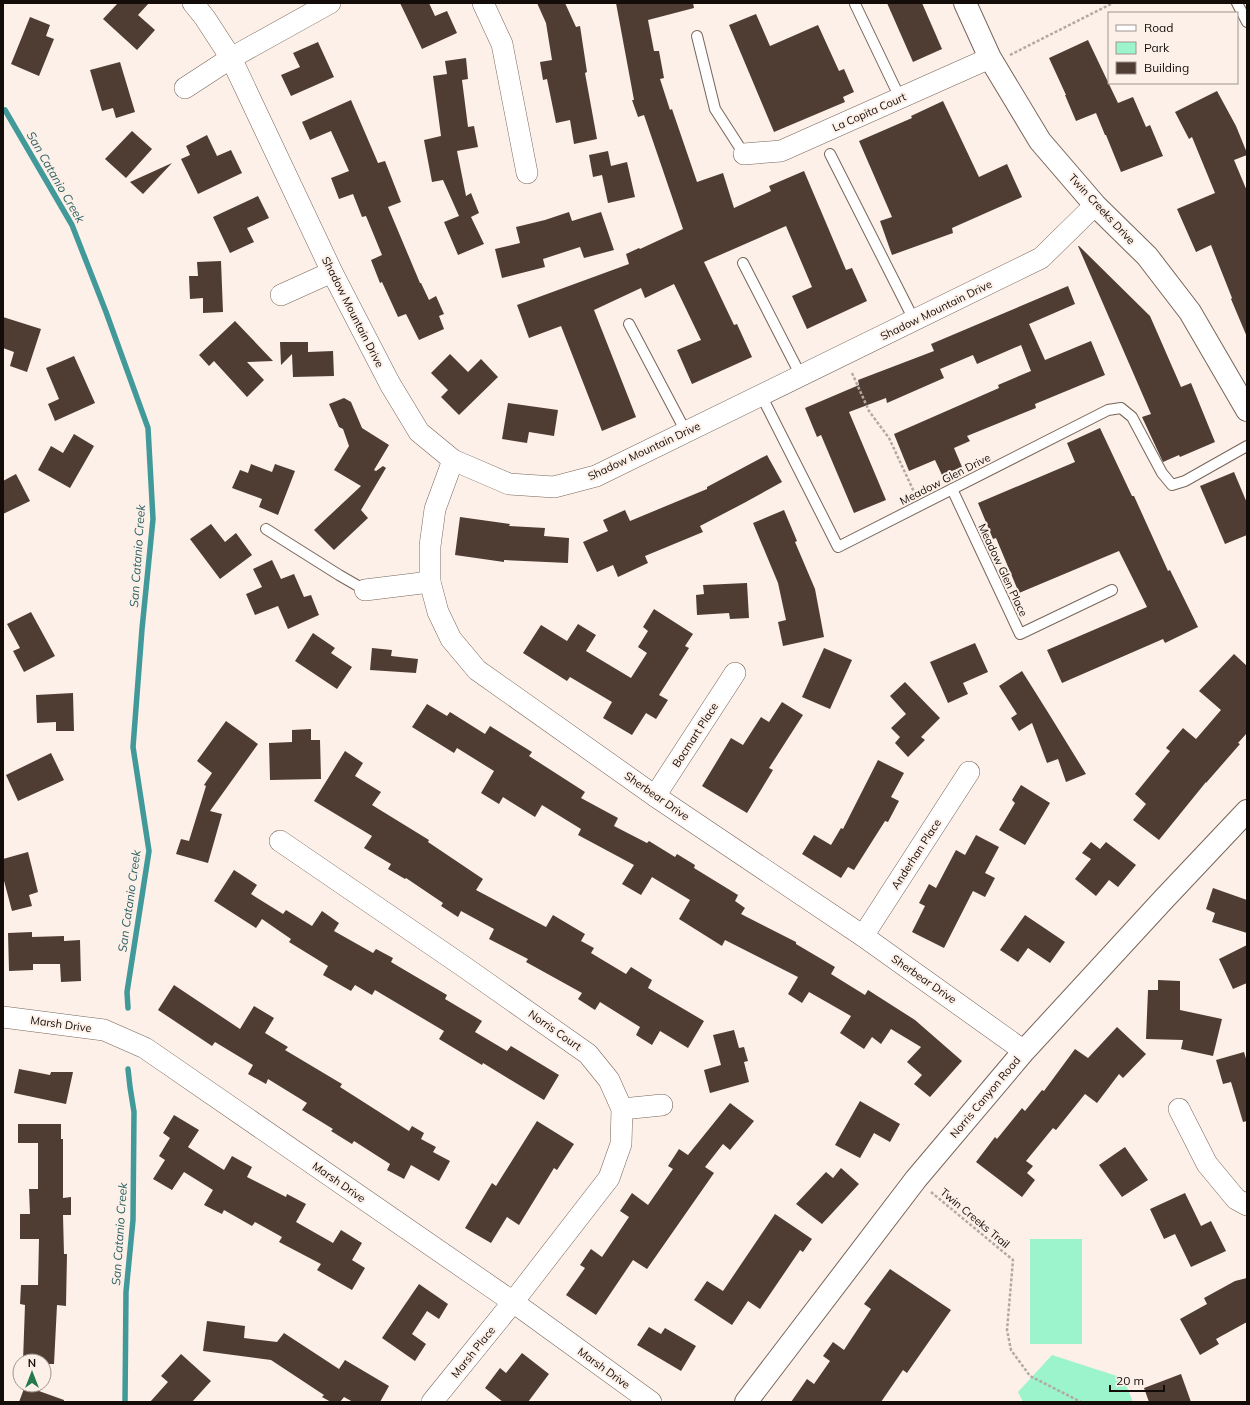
<svg xmlns="http://www.w3.org/2000/svg" width="1250" height="1405" font-family="Mulish,sans-serif">
<rect width="100%" height="100%" fill="#fdf0e8"/>
<g fill="#9bf4cc">
<rect x="1030" y="1239" width="52" height="105"/>
<polygon points="1052,1355 1123,1378 1133,1402 1023,1402 1018,1392"/>
</g>
<g fill="none" stroke-linecap="round" stroke-linejoin="round">
<g stroke="#41999a" stroke-width="5.5">
<polyline points="5,110 72,225 106,312 148,428 153,519 142,629 133,747 149,851 127,992 128,1008"/>
<polyline points="125,1402 126,1292 133,1220 134,1112 130,1087 128,1069"/>
</g>
</g>
<g fill="#4f3d33">
<polygon points="118,3 149,3 138,15 155,30 137,50 103,19"/>
<polygon points="400,3 429,3 435,16 447,11 457,33 422,49"/>
<polygon points="537,3 565,3 576,27 580,26 587,72 585,73 597,139 574,144 570,120 556,123 547,79 543,80 540,62 552,60 546,23"/>
<polygon points="616,3 693,3 694,8 648,20 654,51 659,51 664,78 660,79 670,110 672,109 697,182 723,173 734,208 771,191 769,186 804,171 846,270 852,268 867,301 807,329 792,296 812,287 786,226 704,262 734,325 737,324 752,357 692,384 677,350 701,340 674,284 645,298 641,288 594,310 636,417 602,431 561,326 529,338 517,305 629,264 626,254 639,248 640,249 683,229 644,115 638,117 632,100 634,100"/>
<polygon points="887,3 922,3 942,49 913,62"/>
<polygon points="756,14 770,46 818,25 839,71 844,69 854,92 843,97 845,102 774,132 729,25"/>
<polygon points="30,17 50,25 46,36 54,39 39,76 11,64"/>
<polygon points="1088,40 1118,103 1133,97 1146,127 1150,125 1163,156 1121,172 1106,135 1105,135 1096,113 1076,121 1065,95 1066,95 1049,58"/>
<polygon points="318,42 334,77 291,96 281,75 300,67 293,53"/>
<polygon points="466,58 468,79 462,80 468,127 474,126 478,147 457,151 466,196 471,193 479,213 471,217 484,244 458,255 444,222 459,216 443,180 432,182 424,140 441,136 433,76 447,74 445,61"/>
<polygon points="120,62 135,112 116,118 113,108 102,111 90,70"/>
<polygon points="1217,91 1236,126 1247,153 1247,155 1234,160 1247,191 1247,337 1231,299 1232,298 1211,245 1196,252 1177,209 1215,193 1192,137 1189,139 1175,112"/>
<polygon points="351,100 378,163 385,161 401,202 388,207 420,283 421,283 429,300 436,296 444,314 439,316 444,329 419,340 406,314 398,317 382,282 380,283 371,260 382,255 366,216 362,217 353,194 339,199 331,178 349,171 331,131 310,140 302,122"/>
<polygon points="943,101 979,177 1007,164 1022,197 952,228 953,233 892,255 880,221 892,217 859,141 912,118 911,116"/>
<polygon points="132,131 152,149 126,178 105,159"/>
<polygon points="207,135 217,156 231,150 242,173 198,194 181,159 190,155 186,146"/>
<polygon points="608,151 611,166 627,162 635,197 608,203 602,175 593,177 589,155"/>
<polygon points="172,163 143,194 130,182"/>
<polygon points="258,196 269,218 247,228 254,242 230,253 213,217"/>
<polygon points="569,212 572,221 601,212 614,250 584,258 580,247 543,259 545,267 502,278 495,249 520,243 516,227 545,220"/>
<polygon points="1078,246 1079,246 1150,316 1181,387 1191,383 1215,442 1180,457 1179,455 1163,462 1142,417 1151,414"/>
<polygon points="221,261 223,312 203,313 203,298 190,299 189,276 198,276 197,262"/>
<polygon points="1068,286 1075,304 1029,324 1045,360 1091,341 1105,375 1035,404 1036,408 967,436 970,441 954,448 962,467 942,475 935,460 909,471 894,434 999,388 998,385 1031,371 1021,345 977,364 973,355 940,369 944,378 887,403 886,398 849,412 886,500 854,513 821,435 817,437 805,408 859,385 858,380 934,351 931,344"/>
<polygon points="3,317 41,329 27,372 10,366 14,352 3,348"/>
<polygon points="235,321 273,361 247,362 264,380 247,397 214,361 209,366 199,355"/>
<polygon points="280,342 308,342 308,352 333,351 334,376 293,377 292,354 281,365"/>
<polygon points="450,354 468,372 481,359 498,377 459,415 441,397 448,390 431,373"/>
<polygon points="74,356 95,403 55,421 48,404 59,399 46,368"/>
<polygon points="344,398 351,402 362,428 389,445 374,470 376,471 383,466 386,468 361,510 368,518 334,550 314,530 361,486 334,470 349,446 343,429 339,427 329,404"/>
<polygon points="508,403 558,410 554,436 529,432 527,443 502,439"/>
<polygon points="1100,428 1132,496 1134,496 1168,571 1170,570 1198,627 1165,643 1163,639 1062,683 1047,650 1147,607 1119,551 1019,593 996,538 993,539 978,503 1075,462 1067,443"/>
<polygon points="74,434 94,446 70,488 38,470 51,446 63,453"/>
<polygon points="767,455 782,482 744,503 744,501 744,503 700,526 703,532 645,556 648,563 618,577 613,565 597,572 583,542 608,531 603,520 625,510 630,521 707,489 707,487"/>
<polygon points="251,464 272,472 275,464 295,471 278,515 259,507 262,499 232,488 240,470 248,473"/>
<polygon points="1234,472 1247,503 1247,535 1225,544 1200,486"/>
<polygon points="16,474 30,501 3,514 3,481"/>
<polygon points="784,510 797,541 795,542 815,589 824,637 783,646 778,622 786,620 778,583 753,523"/>
<polygon points="460,517 510,524 509,526 545,528 544,536 569,538 568,563 504,560 504,562 455,555"/>
<polygon points="211,524 225,542 236,533 252,555 220,579 190,539"/>
<polygon points="272,560 281,579 294,574 304,597 311,595 319,615 288,629 278,606 255,615 246,594 262,587 253,569"/>
<polygon points="747,583 749,618 730,619 729,613 697,615 696,595 704,594 703,585"/>
<polygon points="654,609 693,634 685,646 689,648 659,695 668,700 656,719 646,713 632,735 603,718 612,702 570,677 567,681 523,653 541,625 567,641 578,624 596,635 586,651 631,678 647,653 638,647 648,631 643,627"/>
<polygon points="31,612 55,656 24,672 13,651 20,648 7,624"/>
<polygon points="313,633 335,648 331,653 352,667 337,689 295,661"/>
<polygon points="975,643 988,672 963,683 968,694 948,703 930,662"/>
<polygon points="372,648 392,650 391,656 418,659 416,673 370,670"/>
<polygon points="824,648 852,660 830,709 802,697"/>
<polygon points="1234,654 1247,666 1247,733 1238,743 1240,744 1206,783 1206,782 1159,840 1133,820 1146,804 1135,794 1170,751 1166,748 1183,728 1196,739 1221,710 1199,691"/>
<polygon points="1022,671 1049,714 1086,774 1066,782 1058,759 1047,763 1032,723 1019,731 1011,718 1017,714 999,686"/>
<polygon points="905,682 940,718 921,737 925,740 908,757 895,743 900,737 891,728 906,714 890,696"/>
<polygon points="73,693 74,731 56,731 56,722 37,723 36,695"/>
<polygon points="782,702 803,715 769,768 773,770 747,813 702,786 731,738 743,745 761,717 769,722"/>
<polygon points="427,704 447,716 450,712 485,734 490,726 532,752 529,756 585,792 581,798 618,818 614,826 647,843 649,841 675,857 677,854 695,865 694,868 738,895 735,901 745,908 741,914 796,942 796,944 835,967 831,974 865,995 868,990 915,1020 962,1061 930,1097 914,1084 922,1075 907,1062 921,1047 891,1029 881,1044 872,1037 864,1049 840,1033 851,1016 809,992 802,1003 788,994 798,977 725,940 722,946 679,919 690,900 652,877 641,895 622,884 634,865 578,835 581,829 542,805 535,817 503,797 499,804 481,793 494,771 457,748 454,753 412,727"/>
<polygon points="226,721 258,744 210,811 222,814 208,863 176,854 181,839 189,841 206,786 204,785 212,773 197,761"/>
<polygon points="311,729 311,740 320,740 321,779 270,780 269,743 292,742 292,730"/>
<polygon points="345,751 363,763 355,776 381,792 372,805 429,840 428,842 483,879 476,890 546,927 553,915 585,934 581,941 594,948 591,953 626,974 631,967 652,980 648,988 704,1021 688,1048 660,1031 652,1045 636,1035 640,1027 600,1002 595,1010 578,999 582,993 526,962 528,959 489,939 494,929 461,911 458,917 441,906 443,903 406,878 405,879 388,869 391,864 364,848 372,836 314,801"/>
<polygon points="51,753 64,780 18,801 6,775"/>
<polygon points="878,760 904,773 891,797 899,801 888,822 885,821 854,870 848,867 841,878 802,854 814,835 831,845 841,828 843,829"/>
<polygon points="1021,785 1050,803 1025,845 999,830 1015,803 1012,800"/>
<polygon points="976,835 999,847 985,873 995,878 985,897 973,891 944,948 912,932 925,906 919,903 929,884 936,888 956,850 965,855"/>
<polygon points="1091,842 1100,849 1106,842 1136,865 1118,887 1109,880 1096,896 1075,879 1091,859 1082,853"/>
<polygon points="28,852 38,892 29,895 32,906 12,911 3,877 3,859"/>
<polygon points="234,870 257,885 251,894 283,914 286,910 312,926 322,911 339,923 334,931 373,953 376,949 393,958 391,962 447,995 445,999 482,1021 475,1032 507,1051 511,1046 559,1075 544,1100 483,1063 482,1065 439,1039 444,1031 375,990 372,995 355,985 351,991 323,975 328,966 289,942 291,939 262,919 256,928 214,901"/>
<polygon points="1213,888 1247,900 1247,933 1212,922 1215,913 1206,909"/>
<polygon points="1025,915 1065,942 1050,963 1028,948 1018,962 1000,950"/>
<polygon points="32,932 32,937 64,936 64,941 80,940 81,981 61,982 60,964 33,964 33,970 9,971 8,933"/>
<polygon points="1247,945 1247,983 1233,989 1219,959"/>
<polygon points="1158,980 1180,981 1180,1010 1222,1019 1213,1056 1181,1049 1183,1040 1146,1039 1148,990 1158,990"/>
<polygon points="174,985 240,1029 254,1006 274,1018 265,1033 288,1047 285,1050 342,1084 340,1087 409,1131 412,1126 424,1133 421,1139 436,1147 433,1152 450,1161 439,1181 411,1165 404,1179 387,1170 390,1164 354,1141 352,1144 331,1131 333,1129 302,1110 307,1103 268,1079 266,1084 248,1074 253,1065 215,1042 212,1046 158,1010"/>
<polygon points="1117,1027 1146,1054 1123,1078 1119,1074 1097,1103 1085,1094 1056,1130 1053,1128 1026,1161 1033,1166 1027,1173 1035,1180 1022,1197 976,1162 995,1137 997,1139 1022,1108 1025,1111 1042,1090 1044,1091 1075,1049 1088,1058"/>
<polygon points="734,1030 739,1048 744,1047 748,1061 744,1062 749,1082 710,1093 704,1070 721,1065 713,1035"/>
<polygon points="1244,1052 1247,1062 1247,1121 1243,1122 1231,1082 1223,1084 1216,1060"/>
<polygon points="19,1069 50,1075 51,1072 73,1072 66,1104 14,1093"/>
<polygon points="860,1101 900,1124 890,1142 874,1133 860,1158 835,1145"/>
<polygon points="730,1103 754,1121 730,1150 723,1144 705,1167 714,1173 647,1269 633,1260 596,1315 566,1295 585,1268 580,1265 591,1249 602,1257 629,1217 620,1211 632,1193 648,1205 673,1169 668,1166 679,1149 688,1155"/>
<polygon points="174,1115 199,1130 188,1147 224,1170 232,1156 252,1167 247,1177 286,1197 287,1194 306,1204 296,1222 333,1243 341,1230 362,1243 352,1260 365,1268 352,1290 317,1270 321,1264 279,1242 282,1237 255,1222 252,1226 224,1210 222,1214 204,1205 213,1190 184,1172 172,1190 153,1179 165,1160 159,1156 170,1138 163,1133"/>
<polygon points="537,1121 574,1144 557,1170 554,1168 519,1225 507,1217 491,1243 465,1228 492,1183 496,1186"/>
<polygon points="18,1124 61,1124 61,1139 63,1139 63,1198 71,1197 71,1215 63,1215 64,1254 67,1254 66,1306 57,1305 54,1364 44,1364 44,1361 23,1361 25,1305 20,1304 21,1285 38,1285 39,1239 20,1239 20,1214 30,1214 29,1189 38,1189 38,1143 18,1143"/>
<polygon points="1125,1147 1148,1180 1122,1197 1099,1165"/>
<polygon points="841,1168 859,1184 822,1224 796,1204 826,1172 833,1178"/>
<polygon points="1185,1193 1201,1226 1211,1221 1226,1251 1191,1267 1175,1234 1164,1239 1150,1209"/>
<polygon points="775,1214 812,1239 803,1252 800,1250 760,1309 748,1301 732,1325 694,1300 707,1281 723,1291"/>
<polygon points="890,1269 951,1310 907,1373 903,1370 881,1402 791,1402 807,1379 814,1384 830,1361 823,1356 833,1342 844,1350 871,1309 864,1304"/>
<polygon points="1247,1278 1247,1322 1216,1339 1219,1344 1200,1355 1180,1319 1207,1304 1204,1298 1235,1281"/>
<polygon points="419,1284 448,1304 439,1319 427,1311 412,1334 426,1344 415,1361 382,1338"/>
<polygon points="207,1321 245,1326 244,1338 277,1342 284,1333 339,1369 345,1360 389,1386 380,1402 353,1402 344,1397 340,1402 331,1402 322,1397 324,1395 271,1360 203,1351"/>
<polygon points="649,1327 661,1334 665,1328 696,1346 681,1371 637,1345"/>
<polygon points="522,1353 549,1374 528,1402 503,1402 485,1388 500,1368 506,1373"/>
<polygon points="181,1354 211,1381 192,1402 150,1402 168,1382 161,1376"/>
<polygon points="1181,1374 1191,1402 1149,1402 1144,1388"/>
<polygon points="25,1386 64,1400 64,1402 19,1402"/>
</g>
<g fill="none" stroke-linecap="round" stroke-linejoin="round">
<defs>
<g id="service">
<polyline points="1237,3 1247,22"/>
<polyline points="855,4 900,98"/>
<polyline points="697,36 715,109 744,154"/>
<polyline points="830,154 914,320"/>
<polyline points="743,263 801,376"/>
<polyline points="629,324 686,432"/>
<polyline points="761,395 838,547 1108,410 1121,408 1132,417 1162,473 1172,485 1185,481 1247,446"/>
<polyline points="952,489 1020,634 1112,590"/>
<polyline points="266,529 339,575 365,590"/>
</g>
<g id="minor">
<polyline points="193,3 205,18 231,58 332,272 390,384 419,432 453,460 509,484 554,487 596,476 1041,258 1095,205"/>
<polyline points="483,3 502,44 527,173"/>
<polyline points="185,88 231,58 330,3"/>
<polyline points="744,154 781,151 990,58"/>
<polyline points="281,295 332,272"/>
<polyline points="453,460 435,509 430,546 430,582 438,612 451,639 477,670 655,796 863,936 1024,1051"/>
<polyline points="365,590 430,582"/>
<polyline points="655,796 735,673"/>
<polyline points="280,841 460,964 588,1054 609,1080 622,1109 621,1144 609,1178 513,1302 432,1402"/>
<polyline points="863,936 969,772"/>
<polyline points="3,1017 104,1030 145,1048 513,1302 651,1402"/>
<polyline points="622,1109 662,1105"/>
<polyline points="1179,1109 1207,1164 1236,1199 1247,1205"/>
</g>
<g id="tertiary">
<polyline points="965,3 990,58 1040,141 1095,205 1147,256 1190,312 1247,410"/>
<polyline points="746,1402 916,1179 1024,1051 1163,900 1247,811"/>
</g>
</defs>
<use href="#service" stroke="#786559" stroke-width="12"/>
<use href="#minor" stroke="#786559" stroke-width="22"/>
<use href="#tertiary" stroke="#786559" stroke-width="24"/>
<g stroke="#b4a9a2" stroke-width="2.5" stroke-dasharray="3 2" stroke-linecap="butt">
<polyline points="1010,55 1113,3"/>
<polyline points="852,373 869,411 889,438 915,494"/>
<polyline points="931,1192 1013,1260 1007,1330 1011,1350 1030,1376 1081,1402"/>
</g>
<use href="#service" stroke="#fff" stroke-width="10"/>
<use href="#minor" stroke="#fff" stroke-width="21"/>
<use href="#tertiary" stroke="#fff" stroke-width="22"/>
</g>
<g text-anchor="middle" dominant-baseline="central" stroke-width="4" stroke-linejoin="round" paint-order="stroke">
<g font-size="11" fill="#130c08" stroke="#fdf0e8">
<text transform="translate(869 112) rotate(-24)">La Copita Court</text>
<text transform="translate(1102 209) rotate(47)">Twin Creeks Drive</text>
<text transform="translate(936 310) rotate(-26)">Shadow Mountain Drive</text>
<text transform="translate(353 312) rotate(63)">Shadow Mountain Drive</text>
<text transform="translate(644 451) rotate(-25)">Shadow Mountain Drive</text>
<text transform="translate(945 479) rotate(-27)">Meadow Glen Drive</text>
<text transform="translate(1003 570) rotate(65)">Meadow Glen Place</text>
<text transform="translate(695 735) rotate(-57)">Bocmart Place</text>
<text transform="translate(657 796) rotate(35)">Sherbear Drive</text>
<text transform="translate(916 854) rotate(-57)">Anderhan Place</text>
<text transform="translate(924 979) rotate(35)">Sherbear Drive</text>
<text transform="translate(61 1024) rotate(8)">Marsh Drive</text>
<text transform="translate(555 1030) rotate(35)">Norris Court</text>
<text transform="translate(985 1097) rotate(-50)">Norris Canyon Road</text>
<text transform="translate(339 1182) rotate(35)">Marsh Drive</text>
<text transform="translate(975 1218) rotate(40)">Twin Creeks Trail</text>
<text transform="translate(473 1352) rotate(-51)">Marsh Place</text>
<text transform="translate(604 1368) rotate(36)">Marsh Drive</text>
</g>
<g font-size="12" font-style="italic" fill="#2c6263" stroke="#fdf0e8">
<text transform="translate(56 177) rotate(60)">San Catanio Creek</text>
<text transform="translate(137 556) rotate(-86)">San Catanio Creek</text>
<text transform="translate(129 901) rotate(-82)">San Catanio Creek</text>
<text transform="translate(119 1234) rotate(-86)">San Catanio Creek</text>
</g>
</g>
<rect width="1250" height="1405" fill="none" stroke="#130c08" stroke-width="8"/>
<rect x="1108" y="12" width="130" height="72" fill="#fdf0e8" stroke="#9f958e"/>
<rect x="1116" y="25" width="20" height="6" fill="#ffffff" stroke="#9f958e"/>
<text x="1144" y="32" font-size="12" fill="#130c08">Road</text>
<rect x="1116" y="42" width="20" height="12" fill="#9bf4cc" stroke="#9f958e"/>
<text x="1144" y="52" font-size="12" fill="#130c08">Park</text>
<rect x="1116" y="62" width="20" height="12" fill="#4f3d33" stroke="#9f958e"/>
<text x="1144" y="72" font-size="12" fill="#130c08">Building</text>
<g transform="translate(32 1373)"><circle r="19" fill="#fdf0e8" stroke="#9f958e"/>
<path d="M0-3L7 15L0 10L-7 15Z" fill="#257a4d"/>
<text y="-6" font-size="11" font-weight="bold" text-anchor="middle" fill="#130c08">N</text>
</g>
<path d="M1110 1385v6h54v-6" fill="none" stroke="#130c08" stroke-width="2"/>
<text x="1116" y="1385" font-size="12" fill="#130c08" stroke="#fdf0e8" stroke-width="3" paint-order="stroke">20 m</text>
</svg>
